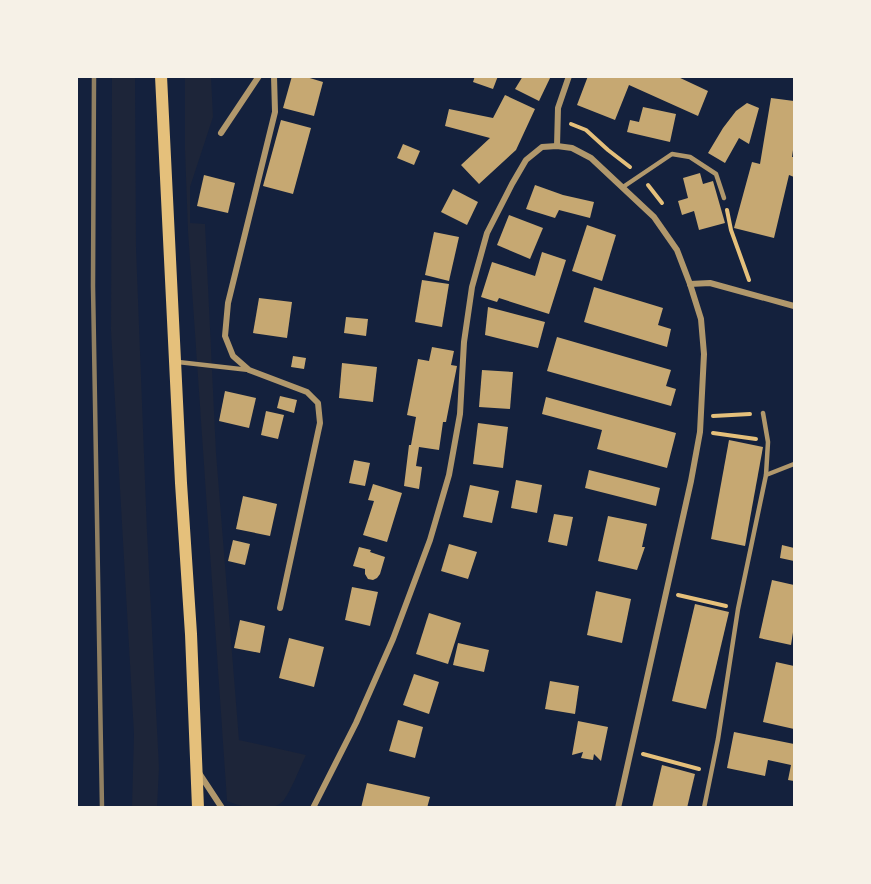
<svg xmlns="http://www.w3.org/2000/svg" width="871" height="884" font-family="'IBM Plex Serif',serif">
<rect width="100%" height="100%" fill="#14213d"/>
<g fill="#1d2539">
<polygon points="112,77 135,77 136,248 147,532 159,768 157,807 132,807 134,734 111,331"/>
<path d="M185 77H211L213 117 190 187V223L205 224 216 453 239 740 306 755C301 765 289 796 282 802 269 814 242 807 227 801L188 231 185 150Z"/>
</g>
<g fill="#c6a872">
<polygon points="292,76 303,76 323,82 314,116 283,108"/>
<polygon points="475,76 498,76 493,89 473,82"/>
<polygon points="523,76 551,76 539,101 515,89"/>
<polygon points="588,76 676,76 708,91 698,116 629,85 615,120 577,105"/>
<polygon points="505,95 535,109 516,150 479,184 461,165 490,138 445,126 449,109 493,118"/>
<polygon points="771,98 794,101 794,143 792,157 794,157 794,177 789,175 774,238 734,228 752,162 760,164"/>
<polygon points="747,103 759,108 749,144 739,138 725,163 708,153 723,128 736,111"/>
<polygon points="643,107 676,114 670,142 627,132 630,120 639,122"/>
<polygon points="281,120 311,128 293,194 263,186"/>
<polygon points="403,144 420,151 414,165 397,158"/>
<polygon points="700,173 703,184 713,181 725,223 699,230 694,211 682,215 678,201 688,198 683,178"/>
<polygon points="204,175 235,183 228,213 197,206"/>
<polygon points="535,185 563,195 594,202 590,218 559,210 555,218 526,209"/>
<polygon points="453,189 478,202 467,225 441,212"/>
<polygon points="509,215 543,228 530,259 497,245"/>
<polygon points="587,225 616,235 602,281 572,271"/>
<polygon points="434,232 459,237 449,281 425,275"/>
<polygon points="542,252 566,260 549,314 499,298 497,302 481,297 492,262 535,276"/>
<polygon points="422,280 449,284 442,327 415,322"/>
<polygon points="594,287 663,308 658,325 671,329 667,347 584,322"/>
<polygon points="259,298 292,302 287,338 253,333"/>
<polygon points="488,307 545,322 538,348 485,335"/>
<polygon points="346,317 368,319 366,336 344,333"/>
<polygon points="557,337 671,370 666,386 676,389 671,406 547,371"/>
<polygon points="432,347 454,351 451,365 457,366 446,422 443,422 439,450 419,447 416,466 422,467 419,489 404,486 409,445 411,445 416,417 407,415 418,359 429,361"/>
<polygon points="293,356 306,358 304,369 291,367"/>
<polygon points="342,363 377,367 373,402 339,398"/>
<polygon points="482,370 513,372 510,409 479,407"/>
<polygon points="225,391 256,398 249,428 219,421"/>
<polygon points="280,396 297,400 294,413 277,408"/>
<polygon points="546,397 676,433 667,468 597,449 602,430 542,414"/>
<polygon points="266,411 284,415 278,439 261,435"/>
<polygon points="478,423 508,427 503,468 473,464"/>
<polygon points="729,440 763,447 745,546 711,539"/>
<polygon points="354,460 370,463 365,486 349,483"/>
<polygon points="589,470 660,488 656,506 585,488"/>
<polygon points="516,480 542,485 537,513 511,508"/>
<polygon points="373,484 402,493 387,542 363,535 374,501 368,500"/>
<polygon points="470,485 499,491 492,523 463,517"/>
<polygon points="243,496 277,504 270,536 236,529"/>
<polygon points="554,514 573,517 567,546 548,542"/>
<polygon points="608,516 647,524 642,547 645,547 637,570 598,561"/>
<polygon points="233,540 250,544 245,565 228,561"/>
<polygon points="449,544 477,552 468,579 441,571"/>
<polygon points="782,545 794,548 794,561 780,558"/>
<polygon points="359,547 371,550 370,552 385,557 380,574 377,578 373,580 368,579 365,574 365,569 353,566"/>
<polygon points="772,580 794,585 794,626 791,645 759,638"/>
<polygon points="352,587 378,592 370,626 345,620"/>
<polygon points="596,591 631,599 622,643 587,635"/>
<polygon points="695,604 729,612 706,709 672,701"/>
<polygon points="429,613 461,623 448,664 416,654"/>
<polygon points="240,620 265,626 260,653 234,648"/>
<polygon points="289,638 324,647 314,687 279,678"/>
<polygon points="458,643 489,650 484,672 453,665"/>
<polygon points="776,662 794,666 794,729 763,722"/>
<polygon points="414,674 439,682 429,714 403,705"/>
<polygon points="550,681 579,686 575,714 545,709"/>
<polygon points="398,720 423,727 415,758 389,751"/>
<polygon points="578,721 608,727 601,761 594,754 593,760 581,758 583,752 572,755"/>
<polygon points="734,732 794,744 794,781 788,780 791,765 768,760 765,776 727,768"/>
<polygon points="662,765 695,774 687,808 652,808"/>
<polygon points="367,783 430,797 427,808 361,808"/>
</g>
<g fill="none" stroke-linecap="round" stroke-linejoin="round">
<g stroke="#e5c07b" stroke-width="4">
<polyline points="571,124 586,130 608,150 630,167"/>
<polyline points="648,185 662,203"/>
<polyline points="727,210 731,230 749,280"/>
<polyline points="713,416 750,414"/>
<polyline points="713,433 756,439"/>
<polyline points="678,595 726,606"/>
<polyline points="643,754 699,769"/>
</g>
<g stroke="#b1986c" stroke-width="4.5">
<polyline points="623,187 672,154 690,157 716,174 724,198"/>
<polyline points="178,362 249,370"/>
<polyline points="763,413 768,442 766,475"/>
<polyline points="704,808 718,739 738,609 766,475 794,464"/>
</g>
<g stroke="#b1986c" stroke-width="6">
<polyline points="274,76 275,112 228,303 225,336 233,356 249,370 307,392 318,403 320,423 280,608"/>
<polyline points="221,133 259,76"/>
<polyline points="557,146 558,108 569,76"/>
<polyline points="690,284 710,283 794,306"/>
<polyline points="199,773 222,808"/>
<polyline points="313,808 356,723 393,639 430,540 449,475 460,414 464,342 472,287 487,233 512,184 526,160 542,147 557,146 572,148 591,158 654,217 677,250 690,284 701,319 704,354 700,432 691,481 618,808"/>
</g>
<polyline stroke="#e5c07b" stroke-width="12" points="161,76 181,483 191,634 198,808"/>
<polyline stroke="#918062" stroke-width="4.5" points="94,76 93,286 102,808"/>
</g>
<rect width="871" height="884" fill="none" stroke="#f6f1e7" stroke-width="156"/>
</svg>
